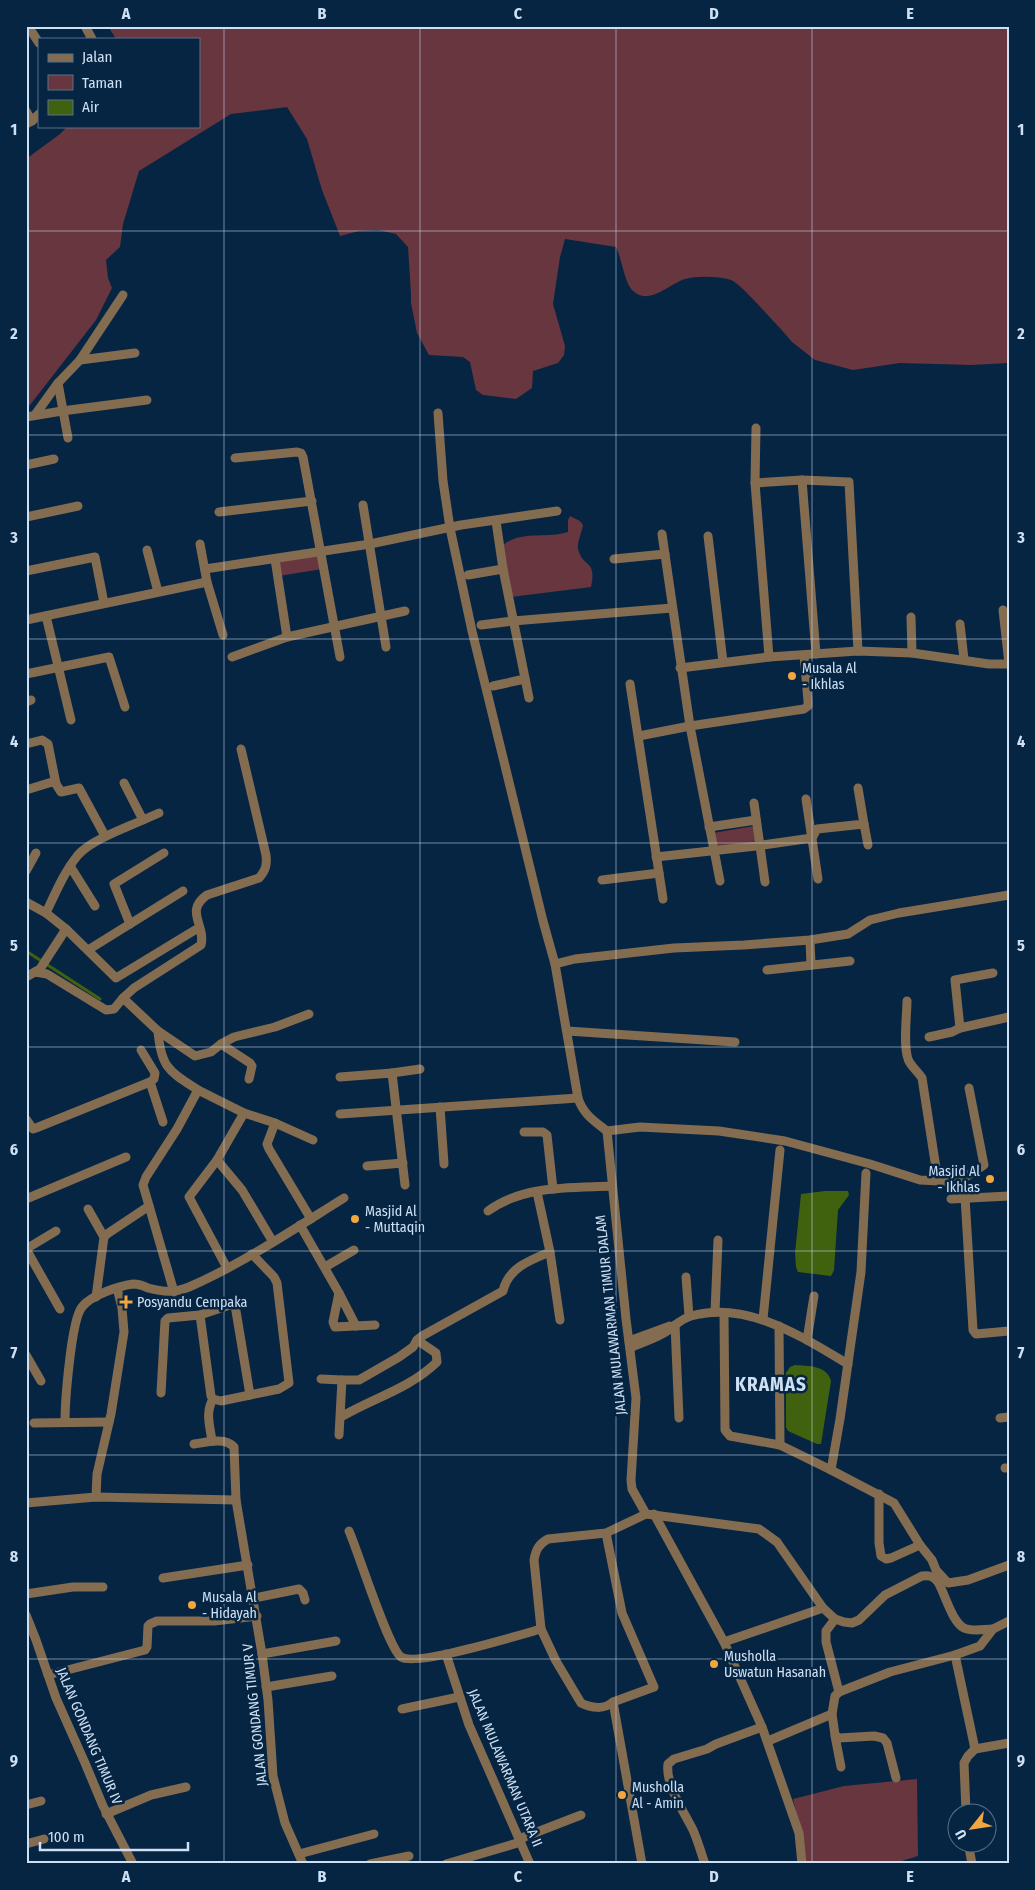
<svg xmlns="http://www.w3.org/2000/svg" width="1035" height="1890" font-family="'Fira Sans Condensed',sans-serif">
<rect width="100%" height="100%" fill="#062543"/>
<g fill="#68363e">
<path d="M108 26H1009V363L971 365 900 363 853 370 815 360 792 342 780 328C771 319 739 282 731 280 718 276 697 276 685 279 669 284 648 307 632 290 624 281 622 259 616 247L565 239 560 257 553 304 565 346 564 355 558 363 533 371 532 388 516 399 483 395 476 390 470 362 463 357 429 355 417 333 411 303V294L408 247 396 234 378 230 359 231 340 236 322 190 307 139 287 107 231 114 139 171 123 224 120 247 106 260 108 278 112 288 96 320 30 405 26 407V159L60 134 68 126H199V39H116Z"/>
<path d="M570 516 580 521 583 525C582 532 577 542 578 549 583 569 597 558 591 587L511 597 503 545C522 530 546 539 568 532V520Z"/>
<polygon points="319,553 322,569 279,576 277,560"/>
<polygon points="754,826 756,841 716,848 713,833"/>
<polygon points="917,1779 918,1856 892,1864 806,1864 803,1842 793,1799 844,1786"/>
</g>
<g fill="#40620f">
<polygon points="825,1191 848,1191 849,1195 838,1210 834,1270 831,1276 798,1272 796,1267 795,1253 801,1194"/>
<path d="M795 1365C808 1366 827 1365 831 1381L821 1444H817L788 1431 786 1427V1373L790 1367Z"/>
</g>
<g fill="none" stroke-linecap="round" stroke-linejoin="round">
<polyline stroke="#40620f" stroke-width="3" points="26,951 100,999"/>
<g stroke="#846c50" stroke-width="9">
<polyline points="28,26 39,43"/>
<polyline points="85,26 92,39"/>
<polyline points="26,111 32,121"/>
<polyline points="26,124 32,121 39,114"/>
<polyline points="80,360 135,353"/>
<polyline points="58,383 68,438"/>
<path d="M438 413 443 481 450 528 472 631 543 921 555 964 578 1098C583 1114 594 1121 607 1131L640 1127 719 1131 785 1141 870 1164 920 1180 958 1182 984 1165 969 1088"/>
<polyline points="35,415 58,383 80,360 123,295"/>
<polyline points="26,417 62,411 147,400"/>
<polyline points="756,428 755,483 769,657"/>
<polyline points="235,458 297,452 301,453 303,457 340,657"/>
<polyline points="26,465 54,459"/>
<polyline points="802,480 816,654"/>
<polyline points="755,483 802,480 849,482 858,651"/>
<polyline points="363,505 386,647"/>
<polyline points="219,512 312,501"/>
<polyline points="26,517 78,506"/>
<polyline points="496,521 503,569 529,698"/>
<polyline points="662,534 690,726 720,881"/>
<polyline points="708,536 723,662"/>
<polyline points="200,544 207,582 223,635"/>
<polyline points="147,550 158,592"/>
<polyline points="275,559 287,637"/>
<polyline points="614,559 665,554"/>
<polyline points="205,569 370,544 461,525 557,511"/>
<polyline points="26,571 95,557 104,603"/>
<polyline points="468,575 503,569"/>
<polyline points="1003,610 1009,664"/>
<polyline points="46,616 71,720"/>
<polyline points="911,617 912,653"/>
<polyline points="26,620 207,582"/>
<polyline points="960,624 964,659"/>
<polyline points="481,625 513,621 672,608"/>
<polyline points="232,657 287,637 405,611"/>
<polyline points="680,668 769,657 858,651 912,653 989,664 1009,664"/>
<polyline points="26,674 109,657 125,707"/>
<polyline points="630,684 663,899"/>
<polyline points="493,686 525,679"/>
<polyline points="26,702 31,700"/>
<polyline points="639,736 690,726 804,709 808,706 808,701 804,655"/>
<polyline points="26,744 42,740 48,744 56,784"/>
<polyline points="26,790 52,782 56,784 61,792 79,788 105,836"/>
<polyline points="806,799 818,879"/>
<polyline points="754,803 765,882"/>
<polyline points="143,820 159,813"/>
<polyline points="864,824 868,845"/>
<polyline points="709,827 756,820"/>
<polyline points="656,857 756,846 812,838 817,829 864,824 858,788"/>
<polyline points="70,866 95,906"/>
<polyline points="26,871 36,853"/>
<polyline points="602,880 659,873"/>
<polyline points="26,902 46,913"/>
<polyline points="130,924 114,884 164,853"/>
<polyline points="66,929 116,978 195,930"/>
<polyline points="810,940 811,965"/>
<polyline points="88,950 183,891"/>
<polyline points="555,964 575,959 674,948 744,945 810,940 848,934 870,920 899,913 1009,895"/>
<polyline points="767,970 850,961"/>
<polyline points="35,972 47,974 106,1010 114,1009 123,998 158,1031 195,1056 211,1052 221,1044 234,1037 275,1027 309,1014"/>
<polyline points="993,973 955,980 960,1028 1009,1017"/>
<path d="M26 977 40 969 66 929 46 913C55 894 64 872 78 855 91 840 125 828 143 820L124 783"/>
<path d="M123 998 134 988 201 945C206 925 184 911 207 895L259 878C266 870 267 865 266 855L241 749"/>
<path d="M907 1001C907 1015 902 1052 910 1063 914 1069 918 1072 922 1078L938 1181"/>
<path d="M158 1031C161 1068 169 1071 198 1090L177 1129 146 1177 143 1185 174 1292"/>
<polyline points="567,1031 735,1042"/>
<polyline points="929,1037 952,1032 960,1028"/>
<polyline points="221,1044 250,1063 252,1066 249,1079"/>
<polyline points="392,1073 420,1069"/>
<polyline points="340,1077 392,1073 405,1185"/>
<polyline points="150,1082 163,1122"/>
<polyline points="198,1090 244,1113 275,1123 267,1144 269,1149 311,1219"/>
<polyline points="440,1107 444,1164"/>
<polyline points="340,1114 578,1098"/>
<polyline points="26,1119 33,1129 36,1128 150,1082 154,1079 155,1073 141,1050"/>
<polyline points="275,1123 313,1140"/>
<path d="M607 1131 626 1319 636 1398 631 1480 632 1489 646 1514 759 1529 777 1542 823 1608 835 1619 844 1622 852 1623 859 1620 885 1595 922 1576C929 1575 933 1576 938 1582 945 1594 952 1622 964 1628 972 1632 984 1629 993 1629"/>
<polyline points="524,1132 543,1132 547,1135 553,1189"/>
<polyline points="217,1160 244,1113"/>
<polyline points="367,1166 403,1163"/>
<polyline points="866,1173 861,1272 840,1419 831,1470 894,1503 920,1545 932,1560 936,1570 948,1583 968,1580 1009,1565"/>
<polyline points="965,1197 973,1330 976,1334 1009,1331"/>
<polyline points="26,1199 126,1157"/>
<polyline points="951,1199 1009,1196"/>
<polyline points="88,1209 104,1237"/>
<path d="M488 1211C523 1185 570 1188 612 1186"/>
<polyline points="300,1225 339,1293 356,1326"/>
<polyline points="56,1231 26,1249 60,1309"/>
<polyline points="550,1252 560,1320"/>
<polyline points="325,1267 354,1250"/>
<polyline points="227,1268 189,1197 217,1160 242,1190 273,1242"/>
<polyline points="686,1277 689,1316"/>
<polyline points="339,1293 333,1322 335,1327 375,1325"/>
<polyline points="96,1297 104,1237 107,1234 149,1206"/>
<polyline points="715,1312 718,1240"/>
<polyline points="724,1313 725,1430 730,1436 780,1445"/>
<polyline points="200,1315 211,1396 213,1399 221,1401 250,1395"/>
<polyline points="763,1319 780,1150"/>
<polyline points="675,1325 679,1418"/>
<polyline points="779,1326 780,1445 831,1470"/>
<polyline points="807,1340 814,1296"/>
<polyline points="629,1341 670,1326"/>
<path d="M630 1348C640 1343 652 1340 662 1334 672 1329 680 1319 691 1316 747 1300 802 1337 848 1364"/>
<polyline points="26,1355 41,1381"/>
<polyline points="321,1379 342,1380"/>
<polyline points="161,1393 165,1321 168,1318 200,1315 230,1305 235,1306 236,1311 250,1395 279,1389 289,1383 277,1283 274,1277 252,1254"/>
<path d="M341 1417C373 1398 409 1389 437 1362L436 1353 417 1340 422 1336 503 1291C508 1268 530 1260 550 1252L537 1192"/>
<polyline points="1000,1418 1009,1417"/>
<path d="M65 1422C65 1403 71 1320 82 1307 91 1295 119 1286 133 1284 138 1284 144 1286 148 1288 163 1292 174 1293 189 1287 242 1264 294 1229 344 1198"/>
<polyline points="34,1423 109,1422"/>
<polyline points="339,1435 342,1380 359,1380 399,1357 413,1347 417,1340"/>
<path d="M212 1441C210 1426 205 1413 213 1399"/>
<path d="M194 1444C207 1442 225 1437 234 1447L236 1500 262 1654 268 1700 273 1776 285 1823 303 1864"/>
<polyline points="1005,1468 1009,1468"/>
<polyline points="879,1494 879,1543 881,1556 886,1559 891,1558 920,1545"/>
<polyline points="96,1497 97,1474 111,1414 124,1332 122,1308 117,1288"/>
<polyline points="26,1503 96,1497 236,1500"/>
<polyline points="654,1514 724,1642 762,1727 799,1833 802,1864"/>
<path d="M349 1531C358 1551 388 1648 401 1657 416 1667 519 1635 541 1629"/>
<path d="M606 1533 622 1613 654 1687 613 1702C604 1710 591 1708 581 1703L556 1661 541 1629 534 1560C536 1549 539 1544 548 1539L606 1533 646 1514"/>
<polyline points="163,1578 248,1565"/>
<polyline points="26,1594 73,1587 103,1587"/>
<polyline points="254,1598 299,1589 303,1593 305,1600"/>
<polyline points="26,1615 36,1640 56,1698 85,1763 103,1806 133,1864"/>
<polyline points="835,1619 826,1631 826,1642 839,1692"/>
<polyline points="724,1642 823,1608"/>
<polyline points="262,1654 336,1641"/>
<polyline points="446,1654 469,1725 530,1864"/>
<polyline points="955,1655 980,1646 993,1629 1009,1621"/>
<polyline points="48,1675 145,1650 147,1647 148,1626 150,1624 157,1621 214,1621 257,1616"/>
<polyline points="266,1687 332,1676"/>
<polyline points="613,1702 642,1864"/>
<polyline points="402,1709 459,1697"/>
<polyline points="832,1714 835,1735 839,1738 874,1736 883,1738 887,1743 896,1778"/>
<polyline points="835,1736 841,1767"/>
<polyline points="768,1741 832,1714 835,1696 839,1692 890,1672 955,1655 975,1749"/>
<polyline points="975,1749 1009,1743"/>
<polyline points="26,1805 41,1801"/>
<polyline points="966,1812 964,1763 968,1756 975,1749"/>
<polyline points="106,1814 151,1795 186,1787"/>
<polyline points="519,1839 581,1815"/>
<polyline points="968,1842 972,1864"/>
<polyline points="26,1844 44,1839"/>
<polyline points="299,1854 374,1834"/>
<polyline points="370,1864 409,1856"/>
<polyline points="446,1864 521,1842"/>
<path d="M705 1864C701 1853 698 1841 693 1830 684 1812 665 1784 668 1764L674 1759 707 1749 716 1744 762 1727"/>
</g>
</g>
<path fill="none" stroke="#cee0f3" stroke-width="1" stroke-opacity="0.55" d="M224 26V1864M420 26V1864M616 26V1864M812 26V1864M26 231H1009M26 435H1009M26 639H1009M26 843H1009M26 1047H1009M26 1251H1009M26 1455H1009M26 1659H1009"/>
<g fill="#f1a640" stroke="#062543" stroke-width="2">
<circle cx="792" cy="676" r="5"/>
<circle cx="990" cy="1179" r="5"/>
<circle cx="355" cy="1219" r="5"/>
<path d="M123.5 1294.5h5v5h5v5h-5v5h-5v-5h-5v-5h5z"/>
<circle cx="192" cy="1605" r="5"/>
<circle cx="714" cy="1664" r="5"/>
<circle cx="622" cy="1795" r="5"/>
</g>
<g text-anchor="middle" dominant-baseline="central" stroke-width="5" stroke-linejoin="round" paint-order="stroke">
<g font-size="14" fill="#cee0f3" stroke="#062543" text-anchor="start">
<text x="802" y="668">Musala Al<tspan x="802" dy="16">- Ikhlas</tspan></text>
<text x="980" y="1171" text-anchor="end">Masjid Al<tspan x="980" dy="16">- Ikhlas</tspan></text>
<text x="365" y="1211">Masjid Al<tspan x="365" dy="16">- Muttaqin</tspan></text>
<text x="137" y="1302">Posyandu Cempaka</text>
<text x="202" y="1597">Musala Al<tspan x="202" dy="16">- Hidayah</tspan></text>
<text x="724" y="1656">Musholla<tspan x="724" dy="16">Uswatun Hasanah</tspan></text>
<text x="632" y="1787">Musholla<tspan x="632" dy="16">Al - Amin</tspan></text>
</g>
<g font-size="14" fill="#cee0f3" stroke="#062543">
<text transform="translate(611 1315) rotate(-96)">JALAN MULAWARMAN TIMUR DALAM</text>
<text transform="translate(255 1715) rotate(-96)">JALAN GONDANG TIMUR V</text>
<text transform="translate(89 1736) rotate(67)">JALAN GONDANG TIMUR IV</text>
<text transform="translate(505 1768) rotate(67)">JALAN MULAWARMAN UTARA II</text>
</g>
<g font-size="19" font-weight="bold" letter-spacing="1" fill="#cee0f3" stroke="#062543">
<text x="771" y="1384">KRAMAS</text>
</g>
</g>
<rect width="1035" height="1890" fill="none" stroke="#062543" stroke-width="55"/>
<rect x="38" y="38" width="162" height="90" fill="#062543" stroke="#567089"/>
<rect x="48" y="54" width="25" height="8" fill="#846c50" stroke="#567089"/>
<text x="82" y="62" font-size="15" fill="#cee0f3">Jalan</text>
<rect x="48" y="75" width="25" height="15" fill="#68363e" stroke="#567089"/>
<text x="82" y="88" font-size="15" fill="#cee0f3">Taman</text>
<rect x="48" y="100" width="25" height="15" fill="#40620f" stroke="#567089"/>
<text x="82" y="112" font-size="15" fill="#cee0f3">Air</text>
<g transform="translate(972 1828) rotate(240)"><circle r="24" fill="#062543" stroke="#567089"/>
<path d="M0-4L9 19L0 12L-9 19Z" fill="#f1a640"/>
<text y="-8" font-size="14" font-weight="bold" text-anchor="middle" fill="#cee0f3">U</text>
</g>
<path d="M40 1842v8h148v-8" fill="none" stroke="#cee0f3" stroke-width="2.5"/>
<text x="48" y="1842" font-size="15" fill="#cee0f3" stroke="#062543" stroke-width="4" paint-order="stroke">100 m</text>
<rect x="28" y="28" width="980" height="1834" fill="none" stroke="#cee0f3" stroke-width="2"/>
<g font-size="16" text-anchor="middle" font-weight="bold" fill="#cee0f3">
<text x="126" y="19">A</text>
<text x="322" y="19">B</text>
<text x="518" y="19">C</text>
<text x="714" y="19">D</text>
<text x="910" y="19">E</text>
<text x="14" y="135">1</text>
<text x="1021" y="135">1</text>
<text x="14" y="339">2</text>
<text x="1021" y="339">2</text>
<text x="14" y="543">3</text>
<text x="1021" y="543">3</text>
<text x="14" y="747">4</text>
<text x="1021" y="747">4</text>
<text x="14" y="951">5</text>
<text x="1021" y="951">5</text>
<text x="14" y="1155">6</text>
<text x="1021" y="1155">6</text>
<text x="14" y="1358">7</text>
<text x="1021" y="1358">7</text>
<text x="14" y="1562">8</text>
<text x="1021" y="1562">8</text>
<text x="14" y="1766">9</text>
<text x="1021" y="1766">9</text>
<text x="126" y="1882">A</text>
<text x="322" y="1882">B</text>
<text x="518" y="1882">C</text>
<text x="714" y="1882">D</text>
<text x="910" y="1882">E</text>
</g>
</svg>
